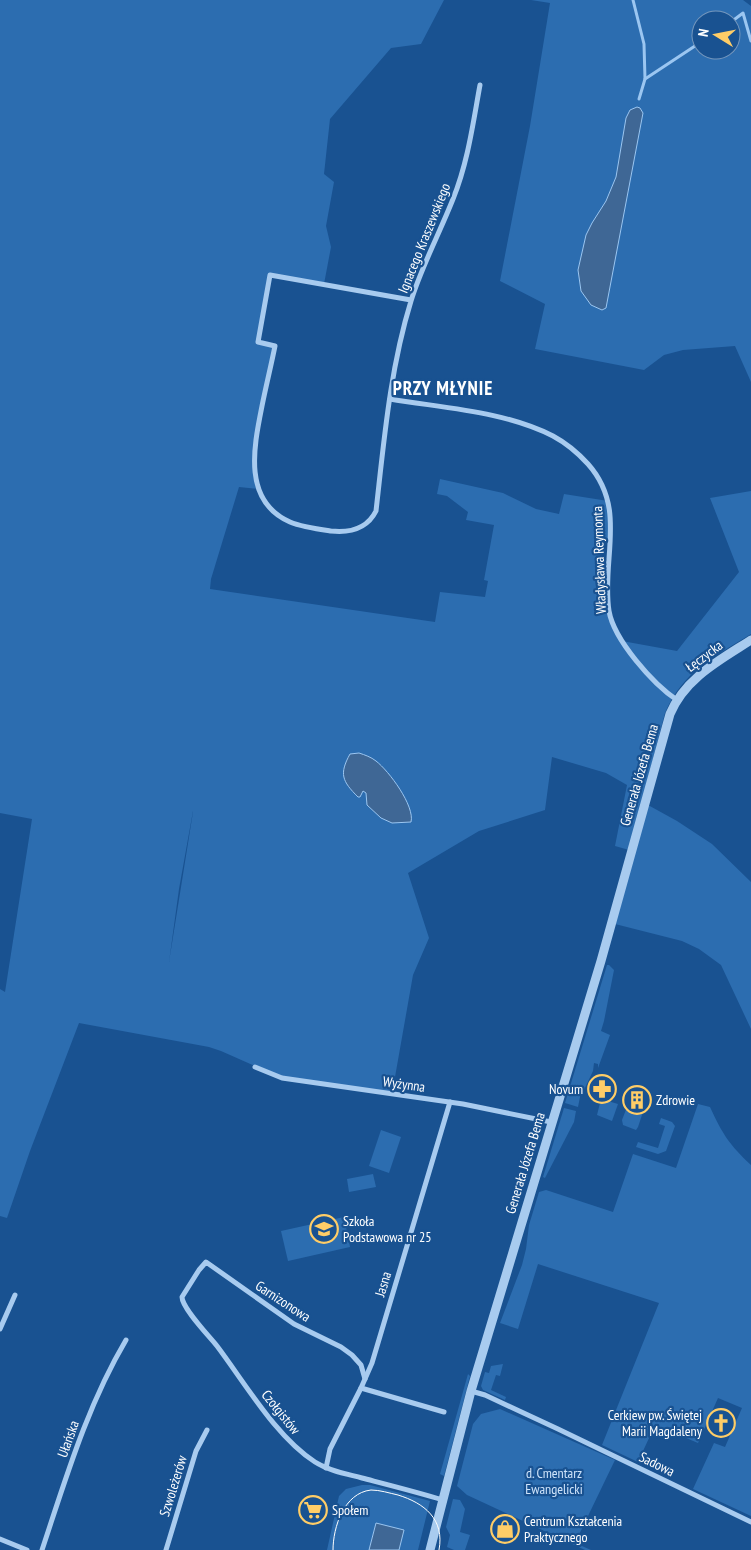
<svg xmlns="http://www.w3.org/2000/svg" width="751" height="1550" font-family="'PT Sans Narrow',sans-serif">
<rect width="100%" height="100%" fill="#195291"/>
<g fill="#2c6db0" fill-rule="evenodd">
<path d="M0 0H444L421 44 391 48 330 119 324 174 334 182 326 226 331 247 324 284 270 275 258 342 275 346 254 454 259 489 239 487 211 579 210 589 435 622 440 592 485 597 488 581 484 580 494 525 466 520 468 512 447 496 437 494 440 479 503 493 536 509 559 514 564 494 608 501 610 542H600V603L609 604V610L622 641 677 651 739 572 710 498 751 491V634C714 657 683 671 665 713L629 850 615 846 627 785 606 773 552 757 545 810 479 831 408 873 429 938 413 975 392 1094 282 1078 221 1051 209 1047 79 1023 30 1151 7 1218 0 1216V989L5 992 32 819 0 813ZM193 811V812L169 962 179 889Z"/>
<path d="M531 0H743L751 6V382L735 346 683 350 664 355 644 370 535 349 545 304 500 281 530 126 550 3ZM701 20H731V50H701Z"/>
<polygon points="648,805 677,821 712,844 751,882 751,1029 721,965 699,949 682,941 615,924"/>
<polygon points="607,965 609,965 614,970 604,1021 601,1031 610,1035 598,1068 598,1064 594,1063 593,1071 583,1092 581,1092 578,1107 565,1103"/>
<polygon points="601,1099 618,1104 612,1121 597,1115"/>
<path d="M698 1104 710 1107C723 1135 729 1144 751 1165V1516L693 1489 714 1443 725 1447 742 1408 718 1398 698 1443 655 1425 638 1462 602 1445 659 1303 538 1264 518 1329 500 1323 522 1265 526 1249 529 1225 539 1192 546 1190 613 1212 633 1154 676 1168Z"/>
<polygon points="627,1107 643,1112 638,1127 636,1130 623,1125 622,1120"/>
<polygon points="564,1108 576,1111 574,1122 545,1178 543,1177"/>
<polygon points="661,1118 672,1122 675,1126 666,1151 658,1154 636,1147 638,1142 658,1148 665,1126 659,1124"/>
<polygon points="381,1130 401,1137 389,1173 369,1166"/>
<polygon points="373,1174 376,1187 349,1192 347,1179"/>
<polygon points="344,1217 350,1247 288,1261 281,1231"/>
<polygon points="503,1364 500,1376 496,1375 491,1390 506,1397 505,1400 483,1390 481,1386 485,1372 489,1373 491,1366"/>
<polygon points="468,1374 470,1376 444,1476 440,1474"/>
<polygon points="500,1409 615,1460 575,1543 591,1550 585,1550 467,1495 457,1486 473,1424 481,1414"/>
<polygon points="362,1485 370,1485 430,1501 418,1550 399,1550 404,1530 376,1523 369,1550 327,1550 339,1496 346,1489"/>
<polygon points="453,1499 460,1500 465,1509 460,1532 470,1535 465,1550 454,1550 447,1547 450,1535 446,1527"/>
</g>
<g fill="#3f6795" stroke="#9bc6f1">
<polygon points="637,107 640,108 643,113 606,308 602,310 591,305 581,291 578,270 586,235 592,223 606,201 616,177 626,118 630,110"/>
<path d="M359 753C365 755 371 757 376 761 389 771 415 806 411 822L392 823 381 818 367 805 366 793 363 791 360 797H358C342 781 339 774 350 754Z"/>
<polygon points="376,1523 404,1530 399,1550 369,1550"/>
</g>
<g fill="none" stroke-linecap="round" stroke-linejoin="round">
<g stroke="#9bc6f1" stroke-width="3">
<polyline points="633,0 644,44 645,79"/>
<polyline points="731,22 743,13 751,41"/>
<polyline points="639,99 645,79 701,42"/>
</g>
<g stroke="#a8cbef" stroke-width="5">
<path d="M411 300 270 275 258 342 275 346C271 366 266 386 262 406 254 446 242 501 290 522 302 527 317 529 331 531 350 533 367 529 376 511 384 441 390 369 411 301 421 268 440 232 453 199 468 162 473 123 480 85"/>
<path d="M390 399C443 408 504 411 553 436 566 443 578 453 588 464 628 509 601 559 609 611 614 640 653 684 677 700"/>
<polyline points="255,1067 282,1078 463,1104 551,1122"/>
<polyline points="0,1329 15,1295"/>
<path d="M365 1379 361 1365 352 1355 341 1347 294 1324 206 1262 199 1270 182 1297C182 1308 209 1336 217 1346 245 1383 276 1437 315 1462 329 1471 347 1474 362 1478 389 1485 417 1492 443 1500"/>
<polyline points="361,1388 444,1412"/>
<polyline points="471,1391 485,1395 558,1429 751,1522"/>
<polyline points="326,1468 330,1449 361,1388 372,1363 450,1102"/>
<polyline points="0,1539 27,1550"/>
<path d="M42 1550C66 1478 87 1406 126 1340"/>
<polyline points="166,1550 196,1451 207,1430"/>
</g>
<path stroke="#a8cbef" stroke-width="9" d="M430 1550 471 1391 601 961 670 714C685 678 720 660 751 640"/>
<path stroke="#fff" stroke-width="1" d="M333 1550C333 1527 344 1493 371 1490 380 1490 389 1493 398 1495 424 1503 445 1519 439 1550"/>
</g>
<defs>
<symbol id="pharmacy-ring" viewBox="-11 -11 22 22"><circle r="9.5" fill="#195291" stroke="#ffcd67" stroke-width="1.5"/><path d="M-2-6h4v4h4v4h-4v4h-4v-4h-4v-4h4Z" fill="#ffcd67"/></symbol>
<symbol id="building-ring" viewBox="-11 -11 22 22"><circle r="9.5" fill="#195291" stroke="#ffcd67" stroke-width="1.5"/><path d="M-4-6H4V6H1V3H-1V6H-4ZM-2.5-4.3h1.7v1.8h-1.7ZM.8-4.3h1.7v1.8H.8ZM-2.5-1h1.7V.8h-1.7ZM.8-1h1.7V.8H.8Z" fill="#ffcd67"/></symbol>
<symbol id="school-ring" viewBox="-11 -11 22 22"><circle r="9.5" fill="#195291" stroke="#ffcd67" stroke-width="1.5"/><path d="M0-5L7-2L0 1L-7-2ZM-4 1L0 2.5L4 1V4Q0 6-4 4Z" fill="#ffcd67"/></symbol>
<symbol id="church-ring" viewBox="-11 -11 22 22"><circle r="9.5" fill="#195291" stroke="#ffcd67" stroke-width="1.5"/><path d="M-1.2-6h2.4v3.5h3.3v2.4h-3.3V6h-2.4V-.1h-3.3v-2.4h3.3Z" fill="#ffcd67"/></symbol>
<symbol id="supermarket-ring" viewBox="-11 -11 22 22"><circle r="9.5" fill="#195291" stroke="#ffcd67" stroke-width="1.5"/><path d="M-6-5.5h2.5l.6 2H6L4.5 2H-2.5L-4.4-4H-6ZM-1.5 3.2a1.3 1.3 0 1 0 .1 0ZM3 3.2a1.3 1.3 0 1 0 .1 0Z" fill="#ffcd67"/></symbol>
<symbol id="shop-ring" viewBox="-11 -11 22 22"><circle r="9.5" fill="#195291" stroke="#ffcd67" stroke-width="1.5"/><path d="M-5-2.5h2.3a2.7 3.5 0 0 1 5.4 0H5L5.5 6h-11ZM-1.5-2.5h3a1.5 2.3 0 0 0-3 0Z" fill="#ffcd67"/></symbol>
</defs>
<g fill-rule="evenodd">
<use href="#pharmacy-ring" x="586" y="1073" width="32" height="32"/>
<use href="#building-ring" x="621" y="1084" width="32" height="32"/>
<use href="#school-ring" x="308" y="1213" width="32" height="32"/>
<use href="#church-ring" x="705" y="1407" width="32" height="32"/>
<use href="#supermarket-ring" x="297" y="1494" width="32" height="32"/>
<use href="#shop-ring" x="489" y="1513" width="32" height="32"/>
</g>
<g text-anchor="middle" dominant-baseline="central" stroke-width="4.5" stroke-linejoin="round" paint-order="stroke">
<g font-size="14" fill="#fff" stroke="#195291">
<text transform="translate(424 238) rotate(-68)">Ignacego Kraszewskiego</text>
<text transform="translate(599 560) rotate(-92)">Władysława Reymonta</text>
<text transform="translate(704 656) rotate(-37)">Łęczycka</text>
<text transform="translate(639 775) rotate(-74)">Generała Józefa Bema</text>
<text transform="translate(404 1084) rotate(8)">Wyżynna</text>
<text transform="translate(525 1163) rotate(-73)">Generała Józefa Bema</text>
<text transform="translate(383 1284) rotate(-73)">Jasna</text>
<text transform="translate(283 1301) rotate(33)">Garnizonowa</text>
<text transform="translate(281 1412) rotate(51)">Czołgistów</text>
<text transform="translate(68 1439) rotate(-70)">Ułańska</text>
<text transform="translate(657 1464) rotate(26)">Sadowa</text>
<text transform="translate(173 1486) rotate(-73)">Szwoleżerów</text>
</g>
<g font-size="14" fill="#fff" stroke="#195291" text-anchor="start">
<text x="583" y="1089" text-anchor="end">Novum</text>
<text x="656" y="1100">Zdrowie</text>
<text x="343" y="1221">Szkoła<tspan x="343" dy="16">Podstawowa nr 25</tspan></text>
<text x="702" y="1415" text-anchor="end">Cerkiew pw. Świętej<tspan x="702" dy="16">Marii Magdaleny</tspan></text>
<text x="332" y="1510">Społem</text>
<text x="524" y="1521">Centrum Kształcenia<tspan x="524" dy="16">Praktycznego</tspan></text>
</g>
<g font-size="14" fill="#cfe4fb" stroke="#195291">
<text x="554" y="1473">d. Cmentarz<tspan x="554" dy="16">Ewangelicki</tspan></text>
</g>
<g font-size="19" font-weight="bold" letter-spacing="1" fill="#fff" stroke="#195291">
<text x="443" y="388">PRZY MŁYNIE</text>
</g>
</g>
<g transform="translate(716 35) rotate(280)"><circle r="24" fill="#195291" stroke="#7597bd"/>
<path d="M0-4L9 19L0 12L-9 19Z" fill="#ffcd67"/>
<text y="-8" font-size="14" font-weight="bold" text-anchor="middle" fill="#ffffff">N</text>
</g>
</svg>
